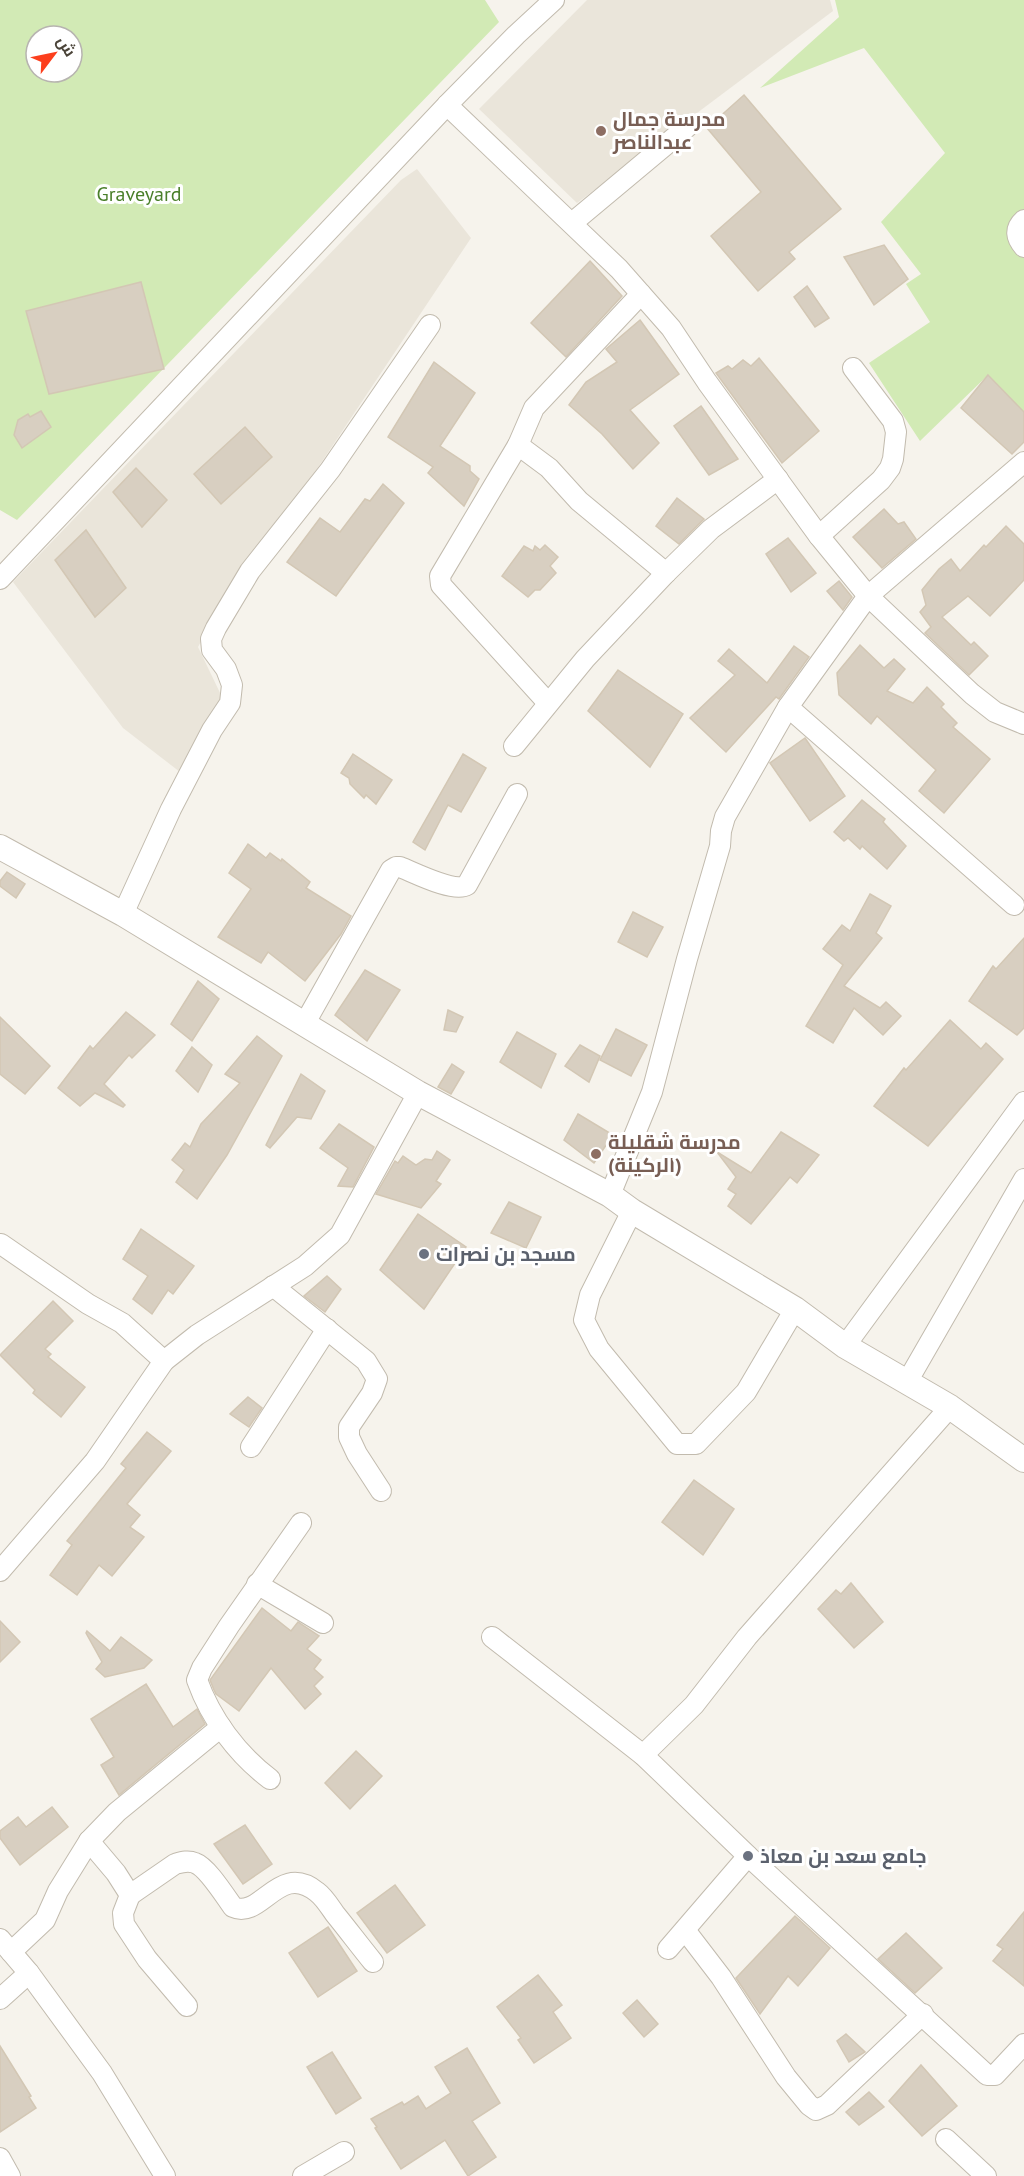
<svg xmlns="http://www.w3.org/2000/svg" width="1024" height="2176" font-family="'PT Sans',Cairo,sans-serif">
<rect width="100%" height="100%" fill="#f6f3ec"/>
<g fill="#eae5da">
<polygon points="587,0 830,0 833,11 577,203 479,109"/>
<polygon points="417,169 471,238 317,469 242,566 198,647 222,697 180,772 123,728 13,582 401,180"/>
</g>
<g fill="#d2eab5" fill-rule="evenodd">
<path d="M0 0H485L499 22 17 520 0 510ZM36 36H72V72H36Z"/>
<polygon points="835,0 1024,0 1024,412 988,375 920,441 869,363 930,322 906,284 921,274 881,222 945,153 864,48 760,88 839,17"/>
</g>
<g fill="#d8cfc1" stroke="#d3c7b4" stroke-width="1.5">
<polygon points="744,95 841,209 789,252 795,259 758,291 711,236 761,192 707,128"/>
<polygon points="884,245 908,279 874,305 844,257"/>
<polygon points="590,261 622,296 566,357 531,323"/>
<polygon points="141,282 164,369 49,394 26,311"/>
<polygon points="807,286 829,318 815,327 794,297"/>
<polygon points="640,320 679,374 630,410 659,443 633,469 602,434 569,405 586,382 617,362 606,349"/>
<polygon points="759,358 819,431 782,463 716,373 728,366 732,369 743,360 751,366"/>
<polygon points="434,362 475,393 440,446 470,466 470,471 479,479 464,506 428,473 433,467 388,437"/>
<polygon points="988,375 1024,412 1024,442 1012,454 961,408"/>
<polygon points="701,406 738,459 709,475 674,426"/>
<polygon points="41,411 51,427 22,448 14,435 18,420 28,414 30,417"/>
<polygon points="245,427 272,457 221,504 194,474"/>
<polygon points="136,468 167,500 142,527 113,492"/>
<polygon points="383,484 404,503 336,596 287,562 320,518 340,532 365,499 370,501"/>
<polygon points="677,498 704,519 679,544 656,526"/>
<polygon points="884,509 898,524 904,522 916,539 882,568 853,537"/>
<polygon points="1006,526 1024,544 1024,580 990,616 968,596 942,617 971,645 974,642 988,656 969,675 925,633 931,627 920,612 926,605 922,590 939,569 951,559 960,571 984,545 986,547"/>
<polygon points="86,530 126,588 95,617 55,560"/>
<polygon points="788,538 816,573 791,592 766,554"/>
<polygon points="545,545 558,557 550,566 556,573 540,590 535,590 528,597 502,576 524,546 533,551 535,546 540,550"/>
<polygon points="839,581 852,597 843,610 827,591"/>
<polygon points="860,645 884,668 894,659 905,669 887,691 913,703 927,687 944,704 941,707 957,723 953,727 990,759 944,813 919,791 936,770 877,716 871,724 839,695 837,673"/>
<polygon points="794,646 809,657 779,699 776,697 726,752 690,718 735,675 718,661 729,649 767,683"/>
<polygon points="618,670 683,714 650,767 588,711"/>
<polygon points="805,738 845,796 810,821 770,763"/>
<polygon points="353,754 392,780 376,804 366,795 364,798 350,784 349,778 341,773"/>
<polygon points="463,754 486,768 461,812 448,805 425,850 413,842"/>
<polygon points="862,800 885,819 883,822 906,846 887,869 862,846 860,849 848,838 844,841 834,832"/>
<polygon points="248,844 266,858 270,853 281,861 282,859 310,882 306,888 351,916 341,934 305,981 268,952 261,963 218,937 251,889 229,873"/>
<polygon points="7,872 25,884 16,898 0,886 0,881"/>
<polygon points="870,894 891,906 876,933 882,938 844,986 880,1008 886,1002 901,1016 883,1035 854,1008 833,1043 806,1026 843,965 823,949 842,925 850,931"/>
<polygon points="633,912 663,927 647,957 618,942"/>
<polygon points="1024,938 1024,1028 1017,1035 969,1001 993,966 996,969"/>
<polygon points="365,970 400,990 367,1041 335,1015"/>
<polygon points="198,981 219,999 192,1041 171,1024"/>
<polygon points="448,1010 463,1017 456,1032 444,1030"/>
<polygon points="126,1012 155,1035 132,1058 129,1055 104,1084 125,1105 123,1107 95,1093 80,1106 58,1088 90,1046 93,1049"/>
<polygon points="0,1017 50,1066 25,1094 0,1074"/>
<polygon points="950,1020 981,1049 986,1043 1003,1059 928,1146 874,1106 904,1068 906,1070"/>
<polygon points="616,1029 647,1045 631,1076 600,1060"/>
<polygon points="517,1032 556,1054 541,1088 500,1062"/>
<polygon points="257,1036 282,1056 227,1155 197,1199 176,1182 184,1170 172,1160 185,1143 190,1147 201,1124 240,1083 225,1074"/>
<polygon points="580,1045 600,1056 589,1082 565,1066"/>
<polygon points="192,1047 212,1065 198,1092 176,1071"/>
<polygon points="452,1064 464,1072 451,1094 438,1087"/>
<polygon points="301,1074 325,1091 311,1119 297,1117 270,1148 266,1145"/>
<polygon points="578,1114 613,1135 594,1163 564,1140"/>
<polygon points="339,1124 374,1147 353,1187 338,1186 348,1168 320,1148"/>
<polygon points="781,1132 819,1155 797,1183 790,1177 751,1224 728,1206 736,1194 728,1189 736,1177 717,1152 751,1173"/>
<polygon points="437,1151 450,1160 436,1181 441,1184 421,1208 376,1194 395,1161 398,1163 403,1156 416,1165 425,1159 432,1160"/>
<polygon points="509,1202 541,1217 526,1248 491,1233"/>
<polygon points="418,1214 466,1247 424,1309 380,1270"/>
<polygon points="141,1229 194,1266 173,1294 168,1290 152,1314 133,1299 148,1276 123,1259"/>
<polygon points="327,1276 341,1289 325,1312 304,1296"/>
<polygon points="53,1301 73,1321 45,1349 51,1354 48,1357 85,1387 61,1417 33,1393 35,1390 0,1355"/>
<polygon points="248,1397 262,1408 249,1427 230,1414"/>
<polygon points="147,1432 171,1451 127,1504 140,1515 130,1527 144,1537 112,1576 99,1565 77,1595 50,1575 72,1545 67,1541 126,1468 121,1464"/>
<polygon points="694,1480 734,1509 703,1555 662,1522"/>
<polygon points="851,1583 883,1622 854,1648 818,1609 836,1590 841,1594"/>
<polygon points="262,1608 291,1631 298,1622 319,1636 307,1649 321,1660 314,1669 323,1677 314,1686 321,1694 305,1709 271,1668 239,1711 216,1694 214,1690 210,1680"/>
<polygon points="0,1621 20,1642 0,1662"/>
<polygon points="87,1631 110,1651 121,1637 152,1660 144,1668 105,1677 96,1669 102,1662 86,1633"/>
<polygon points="146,1684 173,1727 197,1709 205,1724 119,1795 101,1765 114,1757 91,1719"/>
<polygon points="356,1751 382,1776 350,1809 325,1783"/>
<polygon points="52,1807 68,1827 20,1865 0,1838 0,1831 18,1817 26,1827"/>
<polygon points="245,1825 272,1864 243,1884 214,1844"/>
<polygon points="395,1885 425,1925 387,1953 357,1913"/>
<polygon points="1024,1912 1024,1986 993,1961 1003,1949 997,1945"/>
<polygon points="795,1916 830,1948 798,1986 788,1976 760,2014 736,1978"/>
<polygon points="328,1927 357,1971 318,1997 289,1953"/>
<polygon points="906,1933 942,1968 915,1993 878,1959"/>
<polygon points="538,1975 562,2005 553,2012 571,2038 534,2063 518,2040 521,2038 497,2007"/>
<polygon points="637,2000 658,2024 644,2037 623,2013"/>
<polygon points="846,2034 865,2052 849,2062 837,2041"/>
<polygon points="0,2046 31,2096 29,2097 36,2108 0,2132"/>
<polygon points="467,2048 500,2103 472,2121 496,2157 468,2176 445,2140 401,2169 375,2128 377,2127 371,2119 402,2102 404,2105 418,2096 426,2109 451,2093 435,2067"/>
<polygon points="332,2052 361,2098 336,2114 307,2067"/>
<polygon points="921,2065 957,2106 922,2136 889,2101"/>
<polygon points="869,2092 884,2107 859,2125 846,2112"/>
</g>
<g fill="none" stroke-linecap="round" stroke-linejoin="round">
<defs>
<g id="minor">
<polyline points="447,105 619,269 671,328 707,382 819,536 868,596 972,694 995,712 1024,724"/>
<path d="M1024 220C1014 229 1016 238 1024 247"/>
<polyline points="572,223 687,127"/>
<polyline points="518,445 549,468 579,501 666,573"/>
<polyline points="819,536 881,480 890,468 893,459 896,432 893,421 853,368"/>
<polyline points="0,579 447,105 516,35 554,0"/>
<polyline points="548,703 441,585 440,576 518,445 534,408 641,294"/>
<polyline points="788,707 1014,905"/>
<polyline points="514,746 585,659 666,573 711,529 778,479"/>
<polyline points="123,914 171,809 212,730 230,703 232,685 226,669 212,650 211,639 216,628 250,571 330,470 430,325"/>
<path d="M305 1023 391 870 396 867H400C415 873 454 893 467 885L517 794"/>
<polyline points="610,1195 652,1092 687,959 720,846 721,831 725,817 788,707 868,596 1024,462"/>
<polyline points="632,1211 590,1295 584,1320 599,1349 677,1444 696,1444 746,1392 795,1309"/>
<polyline points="1,1244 88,1304 122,1323 164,1361"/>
<polyline points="273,1286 366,1361 377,1379 372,1393 349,1427 349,1437 357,1454 381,1491"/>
<polyline points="845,1346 1024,1102"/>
<polyline points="907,1382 1024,1179"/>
<polyline points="251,1447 327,1329"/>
<polyline points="0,1571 95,1461 164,1361 197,1335 305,1266 340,1235 418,1093"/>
<polyline points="257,1584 323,1623"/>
<polyline points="492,1637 643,1755 748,1856 987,2075 995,2075 1024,2044"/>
<polyline points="643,1755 694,1705 747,1637 950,1407"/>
<path d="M270 1779C237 1754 211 1719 197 1680L202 1668 229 1626 301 1523"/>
<polyline points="89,1841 116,1873 130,1895 123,1913 124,1924 147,1959 187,2006"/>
<path d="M130 1895 175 1864C182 1862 188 1860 195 1863 207 1867 225 1896 233 1907 261 1920 279 1861 317 1892 324 1897 330 1907 335 1914 348 1930 360 1946 373 1962"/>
<polyline points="685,1930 721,1977 786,2077 809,2105 816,2110 827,2105 923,2014"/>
<polyline points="0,1939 29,1973 102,2073 165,2176"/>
<polyline points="668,1949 748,1856"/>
<polyline points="11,1952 45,1920 58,1891 89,1841 117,1812 221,1727"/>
<polyline points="0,1999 29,1973"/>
<polyline points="946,2139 986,2176"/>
<polyline points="0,2158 10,2176"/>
<polyline points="303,2176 344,2152"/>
</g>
<polyline id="tertiary" points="0,847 123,914 418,1093 610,1195 632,1211 795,1309 845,1346 950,1407 1024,1460"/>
</defs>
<use href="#minor" stroke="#c2bbae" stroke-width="22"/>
<use href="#tertiary" stroke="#c2bbae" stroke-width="26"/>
<use href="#minor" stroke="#fff" stroke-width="20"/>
<use href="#tertiary" stroke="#fff" stroke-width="24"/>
</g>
<g fill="#8d6e63" stroke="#fff" stroke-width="2">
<circle cx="601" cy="131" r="6"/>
<circle cx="596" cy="1154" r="6"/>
</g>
<g fill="#6b7280" stroke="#fff" stroke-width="2">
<circle cx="424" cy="1254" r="6"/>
<circle cx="748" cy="1856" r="6"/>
</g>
<g text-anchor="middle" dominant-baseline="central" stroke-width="6" stroke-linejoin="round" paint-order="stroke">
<g font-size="20" font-weight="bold" fill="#785e54" stroke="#fff" text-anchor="start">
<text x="613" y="119">مدرسة جمال<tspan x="613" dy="23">عبدالناصر</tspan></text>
<text x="608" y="1142">مدرسة شقليلة<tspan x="608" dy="23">(الركينة)</tspan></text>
</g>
<g font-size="20" fill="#4a7f2a" stroke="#fff">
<text x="139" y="194">Graveyard</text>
</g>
<g font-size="20" font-weight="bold" fill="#5b616d" stroke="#fff" text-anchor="start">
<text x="436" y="1254">مسجد بن نصرات</text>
<text x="760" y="1856">جامع سعد بن معاذ</text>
</g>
</g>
<g transform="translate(54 54) rotate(58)"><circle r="28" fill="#ffffff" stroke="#b7b4b0" stroke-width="1.5"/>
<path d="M0-4.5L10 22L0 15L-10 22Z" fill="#fc3f1d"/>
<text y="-9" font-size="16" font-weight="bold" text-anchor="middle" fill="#4b4439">ش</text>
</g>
</svg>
